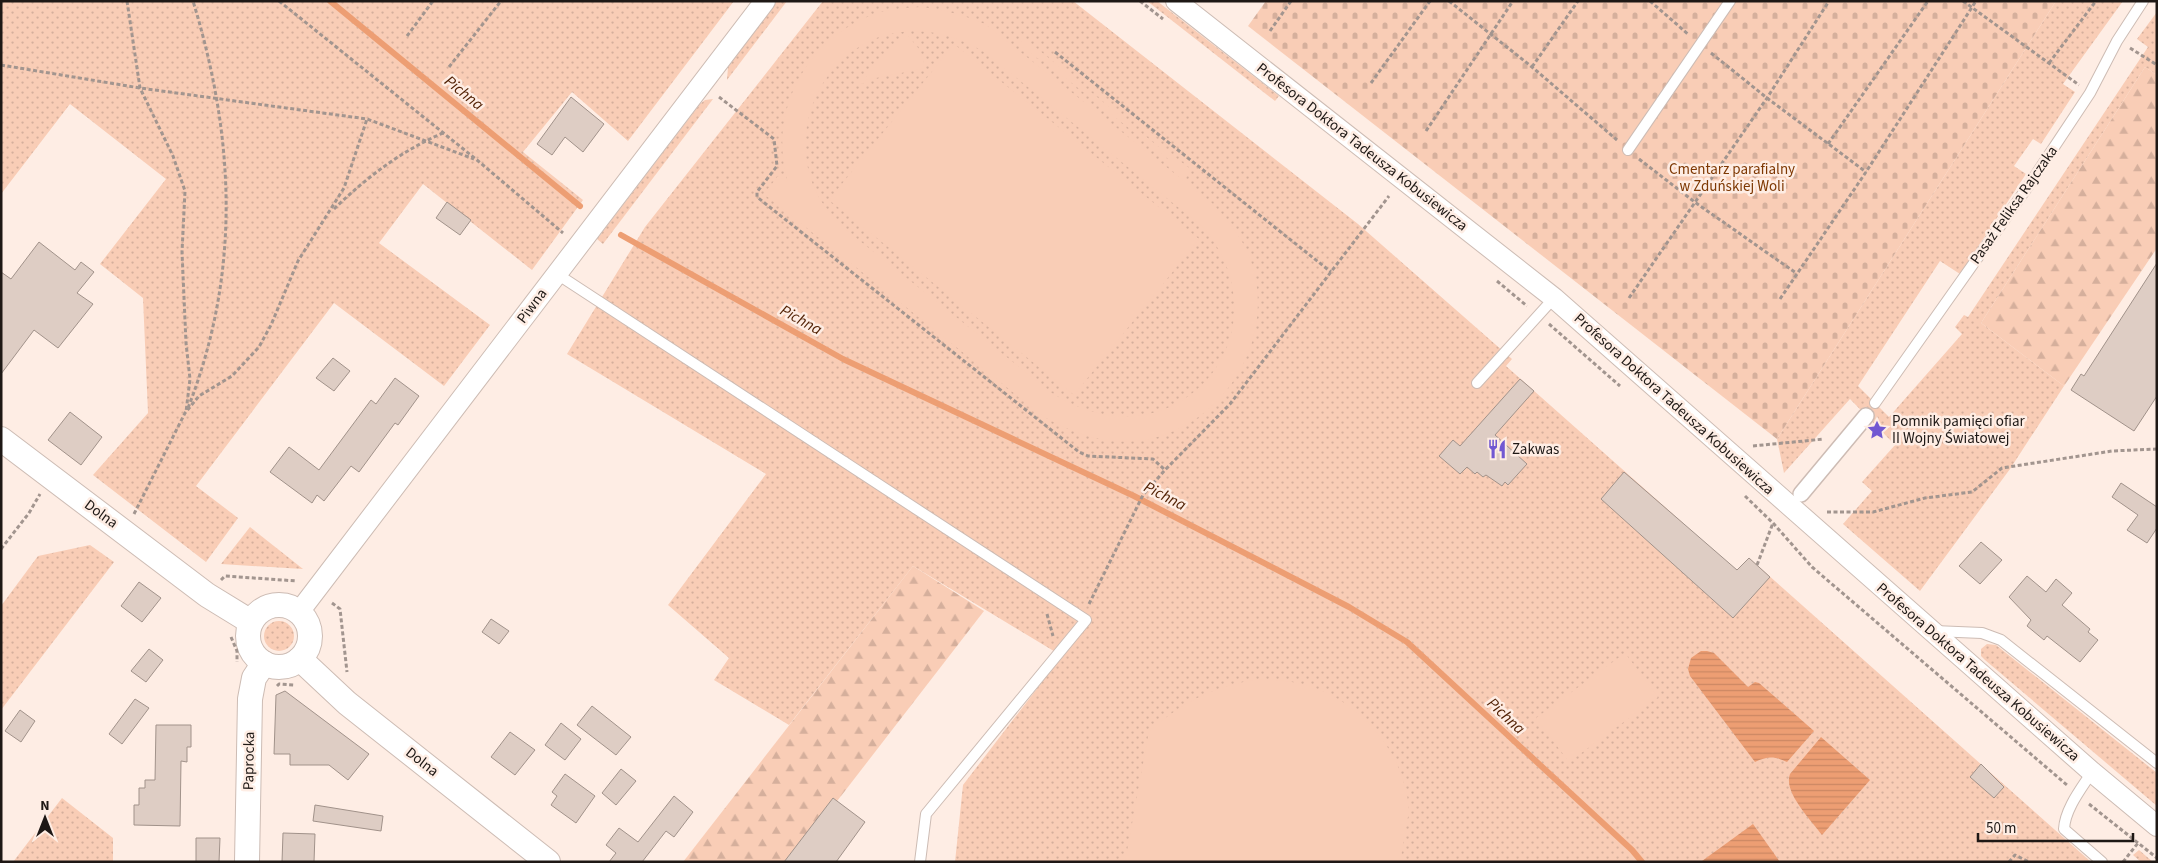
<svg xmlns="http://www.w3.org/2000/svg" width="2158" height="863" font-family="'Source Sans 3',sans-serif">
<defs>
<pattern id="green-dots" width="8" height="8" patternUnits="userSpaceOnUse" patternTransform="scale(1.25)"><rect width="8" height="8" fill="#f9cdb6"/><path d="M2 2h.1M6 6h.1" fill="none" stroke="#d5af9c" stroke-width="1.8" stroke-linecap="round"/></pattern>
<pattern id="forest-firs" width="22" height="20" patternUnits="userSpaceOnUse" patternTransform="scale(1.25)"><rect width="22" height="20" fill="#f9cdb6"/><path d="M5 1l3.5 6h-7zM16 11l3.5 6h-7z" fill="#d5af9c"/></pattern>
<pattern id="cemetery-stones" width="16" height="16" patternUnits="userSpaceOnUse" patternTransform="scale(1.25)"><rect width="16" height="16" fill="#f9cdb6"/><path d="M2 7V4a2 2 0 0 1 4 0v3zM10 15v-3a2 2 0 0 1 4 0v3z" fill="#d5af9c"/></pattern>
<pattern id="water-rules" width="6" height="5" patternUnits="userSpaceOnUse" patternTransform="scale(1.25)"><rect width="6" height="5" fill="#ed9e73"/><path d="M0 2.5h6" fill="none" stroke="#cb8763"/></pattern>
</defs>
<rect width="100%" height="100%" fill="#feede4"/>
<g fill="url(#green-dots)">
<polygon points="1,1 734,1 628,141 572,92 523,152 583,200 532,270 423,184 379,243 490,325 444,386 334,303 196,486 238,518 206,562 93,475 148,413 143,298 100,264 166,179 70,104 1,194"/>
<polygon points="777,1 787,1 727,80 728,67"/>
<polygon points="823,1 1073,1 1358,224 1512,359 1506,366 1683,523 1665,542 1719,591 1749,558 2091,862 955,862 963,785 1062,656 913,566 789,725 714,680 729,658 668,605 766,474 567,354 645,227"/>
<polygon points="1147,1 1157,1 1279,96 1275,101"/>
<polygon points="2056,1 2123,1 2063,84 2075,92 2041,144 2033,139 2014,166 2026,174 1960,274 1940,261 1858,386 1889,417 1962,334 1955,327 1964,315 1968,317 2148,47 2137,39 2157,12 2157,75 2145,67 1981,323 2064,386 2010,469 1920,591 1843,524 1872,491 1862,482 1895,445 1850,399 1784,473 1777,439"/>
<polygon points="713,99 603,244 597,239 700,104 705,100"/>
<polygon points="250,527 303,569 221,564"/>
<polygon points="90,545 114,562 1,710 1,606 38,556"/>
<circle cx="279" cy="636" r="15"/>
<polygon points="1987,644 1996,645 2157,773 2157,806 1985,660 1981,656 1981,649"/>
<polygon points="62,798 113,838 113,862 13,862"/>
<polygon points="2139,850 2153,862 2141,862 2133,855"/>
</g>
<g fill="url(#forest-firs)">
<polygon points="2145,67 2157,75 2157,248 2064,386 1981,323"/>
<polygon points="913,566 984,611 790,862 683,862"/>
</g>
<polygon fill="url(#cemetery-stones)" points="1266,1 2056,1 1777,439 1248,26"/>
<g fill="#f9cdb6" fill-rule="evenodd">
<path d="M920 7C943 9 963 15 985 24L1212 203C1224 216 1235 229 1244 245 1284 323 1233 421 1149 439 1111 447 1076 435 1044 417L764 194 778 176 788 183C767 113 806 38 875 14 889 9 905 8 920 7ZM911 31C939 31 960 38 984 52L1204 228C1292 337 1172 471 1052 393L846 230C837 221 828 211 821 201 786 143 813 65 874 39 886 34 899 32 911 31Z"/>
<polygon points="905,32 919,49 926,68 866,80 863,84 860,83 860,78 865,78"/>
<polygon points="1024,38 1170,156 1172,155 1192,170 1186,178 1166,162 1168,159 1040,58 1038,59 1019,44"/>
<polygon points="954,44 1199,239 1074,395 829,200"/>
<polygon points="1625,653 1658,697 1569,762 1536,718"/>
<path d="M1261 679C1271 680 1282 680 1292 682 1354 692 1405 749 1409 811L1400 862H1125L1149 731C1185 701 1215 685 1261 679Z"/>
</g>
<g fill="url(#water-rules)">
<path d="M1701 651H1707L1714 653 1748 687 1755 682 1759 683 1814 731 1787 762C1775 756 1767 756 1755 762L1690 676 1688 669 1691 658Z"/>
<path d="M1821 737 1870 780 1822 835C1811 820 1783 792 1790 774Z"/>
<polygon points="1753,824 1780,862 1703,862 1702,861"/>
</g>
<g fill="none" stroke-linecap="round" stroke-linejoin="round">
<g stroke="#ed9e73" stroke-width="6">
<polyline points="330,1 580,206"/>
<polyline points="621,235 843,359 1134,496 1349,607 1407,642 1632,850 1642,862"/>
</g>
</g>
<g fill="#decdc4" stroke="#a1928a">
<polygon points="571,97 604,124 583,152 565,137 552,155 537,144"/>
<polygon points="447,202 471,220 460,235 436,218"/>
<polygon points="39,242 75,270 81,262 94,272 77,293 93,304 58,348 34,330 1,374 1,272 11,279"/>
<polygon points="2157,263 2157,396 2134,431 2071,390 2081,374 2084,376"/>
<polygon points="333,358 350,371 334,391 316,378"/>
<polygon points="395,378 419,396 398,425 395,423 359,472 351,466 324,501 317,495 312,503 270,472 289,447 319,470 371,400 376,404"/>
<polygon points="1520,379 1534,391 1495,435 1527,464 1508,485 1505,482 1502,486 1486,475 1483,477 1477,472 1475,474 1467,467 1460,474 1439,456 1453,440 1460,446"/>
<polygon points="70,412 102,437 81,465 48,440"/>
<polygon points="1624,472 1737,570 1749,558 1770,577 1733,618 1601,499"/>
<polygon points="2121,483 2157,507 2157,528 2147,543 2127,530 2138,515 2112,497"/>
<polygon points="1981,542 2002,560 1980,584 1959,566"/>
<polygon points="2027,576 2046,592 2056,579 2072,593 2062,605 2090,629 2088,632 2098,640 2080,662 2047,636 2044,640 2027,626 2031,620 2009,597"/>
<polygon points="139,582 161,598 142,622 121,606"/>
<polygon points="491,619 509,631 499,644 482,632"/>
<polygon points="149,649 163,660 146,682 131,671"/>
<polygon points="285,691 369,754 348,780 329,765 290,765 290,754 274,754 276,695"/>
<polygon points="135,699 149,708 122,744 109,734"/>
<polygon points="592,706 631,737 616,755 577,725"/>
<polygon points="20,710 35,721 21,742 5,731"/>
<polygon points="561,723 581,739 565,760 545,745"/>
<polygon points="156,725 191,725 191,747 187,747 187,762 181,761 180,826 134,825 134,805 139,805 139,788 145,788 145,780 155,780"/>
<polygon points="510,732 535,750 515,775 491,757"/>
<polygon points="1981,764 2004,787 1994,798 1970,777"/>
<polygon points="621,769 636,781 616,805 602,793"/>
<polygon points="565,774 595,796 576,823 551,805 557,796 552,792"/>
<polygon points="674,796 693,812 674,837 666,831 642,862 609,862 616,853 606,845 619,828 638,842"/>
<polygon points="833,798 865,822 836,862 784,862"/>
<polygon points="315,805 383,816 381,831 313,821"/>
<polygon points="283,833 315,834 314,862 282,862"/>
<polygon points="196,838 220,838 219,862 196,862"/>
</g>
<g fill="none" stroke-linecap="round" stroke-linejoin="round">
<defs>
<g id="service">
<polyline points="1628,150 1730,1"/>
<polyline points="557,274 1086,620 926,814 920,862"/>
<polyline points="1477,383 1554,298"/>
<polyline points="1875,403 2029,185 2090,93 2117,41 2143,1"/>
<polyline points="1934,631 1982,633 2001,640 2157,763"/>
<path d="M2092 772C2081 789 2065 809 2064 829L2102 862"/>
</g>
<polyline id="pedestrian" points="1801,494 1866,416"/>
<g id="minor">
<polyline points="1176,1 1554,298 2092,772 2157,826"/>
<polyline points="299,612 765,1"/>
</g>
<g id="tertiary">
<polyline points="1,439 207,595 251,622"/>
<circle cx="279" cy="636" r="31"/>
<polyline points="300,659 347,703 548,862"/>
<polyline points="247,862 250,699 254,678 264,663"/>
</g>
</defs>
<use href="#service" stroke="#cdbcb4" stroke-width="12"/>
<use href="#pedestrian" stroke="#cdbcb4" stroke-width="18"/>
<use href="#minor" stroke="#cdbcb4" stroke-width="22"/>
<use href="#tertiary" stroke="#cdbcb4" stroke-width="26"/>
<g stroke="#a2958f" stroke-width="3" stroke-dasharray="4 2.5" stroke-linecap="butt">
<polyline points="127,1 140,88 173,156 185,191 182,252 186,343 190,379 186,412"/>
<polyline points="279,1 477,160 563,233"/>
<polyline points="1140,1 1163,19"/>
<polyline points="1449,1 1532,67 1617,140"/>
<polyline points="1650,1 1689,35"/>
<polyline points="1963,1 2079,85"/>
<polyline points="1270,31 1291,1"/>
<polyline points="407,36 433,1"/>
<polyline points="2130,48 2157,65"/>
<polyline points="1055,52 1331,272"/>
<polyline points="1711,53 1767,98 1866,172"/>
<polyline points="2049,63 2096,1"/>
<polyline points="1,65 140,88 367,119 474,159"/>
<polyline points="449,67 501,1"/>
<polyline points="1532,67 1578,1"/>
<polyline points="1371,83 1430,1"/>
<polyline points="719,97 774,139 777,166 757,192 757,197 1079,452 1088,456 1153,459 1165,470"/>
<polyline points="1426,131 1513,1"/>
<polyline points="1828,144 1928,1"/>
<polyline points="1639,159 1696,203 1796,273"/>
<path d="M334 209C367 177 401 151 443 133"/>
<polyline points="1497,281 1527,306"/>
<polyline points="1629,298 1767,98 1829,1"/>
<polyline points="1780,299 1866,172 1976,1"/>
<polyline points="1549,324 1620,386"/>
<path d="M188 408C241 272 235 139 193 1"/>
<polyline points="1753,446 1824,439"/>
<polyline points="1745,496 1773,523 1812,567 2067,785"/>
<polyline points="1827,512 1873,512 1925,498 1972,492 2002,468 2112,451 2157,449"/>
<polyline points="134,514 185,413 199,396 232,376 259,347 271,325 298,261 344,188 367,119"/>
<polyline points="1,549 29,513 40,494"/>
<polyline points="1757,565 1773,523"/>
<polyline points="221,580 225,576 297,581"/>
<polyline points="332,603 340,609 347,672"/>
<polyline points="1089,604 1143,495 1165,470 1230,404 1389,196"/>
<polyline points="1047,614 1053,636"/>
<polyline points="231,637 237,651 237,662"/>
<polyline points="277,686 279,684 294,685"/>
<polyline points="2089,804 2157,858"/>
<polyline points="2009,862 2015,855 2029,862"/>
<polyline points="2123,862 2138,843"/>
</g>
<use href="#service" stroke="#fff" stroke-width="10"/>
<use href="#pedestrian" stroke="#fff" stroke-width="15"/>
<use href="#minor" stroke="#fff" stroke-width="20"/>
<use href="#tertiary" stroke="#fff" stroke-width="24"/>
</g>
<defs>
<symbol id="sight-bare" viewBox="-9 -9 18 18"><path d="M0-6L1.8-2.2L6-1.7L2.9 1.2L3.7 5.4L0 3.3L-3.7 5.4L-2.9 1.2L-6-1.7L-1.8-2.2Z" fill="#7158d2" stroke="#feede4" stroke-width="2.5" paint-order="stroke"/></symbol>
<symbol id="restaurant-bare" viewBox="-9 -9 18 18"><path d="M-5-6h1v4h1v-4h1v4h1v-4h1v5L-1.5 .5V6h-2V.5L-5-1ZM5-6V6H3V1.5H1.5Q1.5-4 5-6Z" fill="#7158d2" stroke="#feede4" stroke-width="2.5" paint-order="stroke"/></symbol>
</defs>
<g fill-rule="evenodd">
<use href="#sight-bare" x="1863" y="416" width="28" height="28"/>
<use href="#restaurant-bare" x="1483" y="435" width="28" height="28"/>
</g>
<g text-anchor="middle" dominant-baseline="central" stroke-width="5" stroke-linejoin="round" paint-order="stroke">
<g font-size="15" fill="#1e1815" stroke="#feede4">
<text transform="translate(1362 147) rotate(38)">Profesora Doktora Tadeusza Kobusiewicza</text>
<text transform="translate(2014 205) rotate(-55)">Pasaż Feliksa Rajczaka</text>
<text transform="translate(532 306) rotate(-53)">Piwna</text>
<text transform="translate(1674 404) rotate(42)">Profesora Doktora Tadeusza Kobusiewicza</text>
<text transform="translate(101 514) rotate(36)">Dolna</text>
<text transform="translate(1978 672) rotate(41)">Profesora Doktora Tadeusza Kobusiewicza</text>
<text transform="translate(249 761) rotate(-89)">Paprocka</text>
<text transform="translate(422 762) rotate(38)">Dolna</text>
</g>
<g font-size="15" fill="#7e3803" stroke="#feede4">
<text x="1732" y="169">Cmentarz parafialny<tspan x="1732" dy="17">w Zduńskiej Woli</tspan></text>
</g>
<g font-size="15" fill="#1e1815" stroke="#feede4" text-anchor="start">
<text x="1892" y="421">Pomnik pamięci ofiar<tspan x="1892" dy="17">II Wojny Światowej</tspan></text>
<text x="1512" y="449">Zakwas</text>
</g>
<g font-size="16" font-style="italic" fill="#4f1e00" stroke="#feede4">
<text transform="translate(464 93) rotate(39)">Pichna</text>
<text transform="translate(801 320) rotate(29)">Pichna</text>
<text transform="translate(1165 496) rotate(27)">Pichna</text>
<text transform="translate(1506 716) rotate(43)">Pichna</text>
</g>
</g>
<rect width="2158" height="863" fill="none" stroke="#1e1815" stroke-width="5"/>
<g transform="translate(45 818)" stroke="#feede4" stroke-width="4" paint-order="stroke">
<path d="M0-4L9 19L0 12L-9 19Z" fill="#1e1815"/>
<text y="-8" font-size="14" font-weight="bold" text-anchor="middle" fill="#1e1815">N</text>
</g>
<path d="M1978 833v8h155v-8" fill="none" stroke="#1e1815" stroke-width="2.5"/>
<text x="1986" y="833" font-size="15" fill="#1e1815" stroke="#feede4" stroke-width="4" paint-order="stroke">50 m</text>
</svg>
